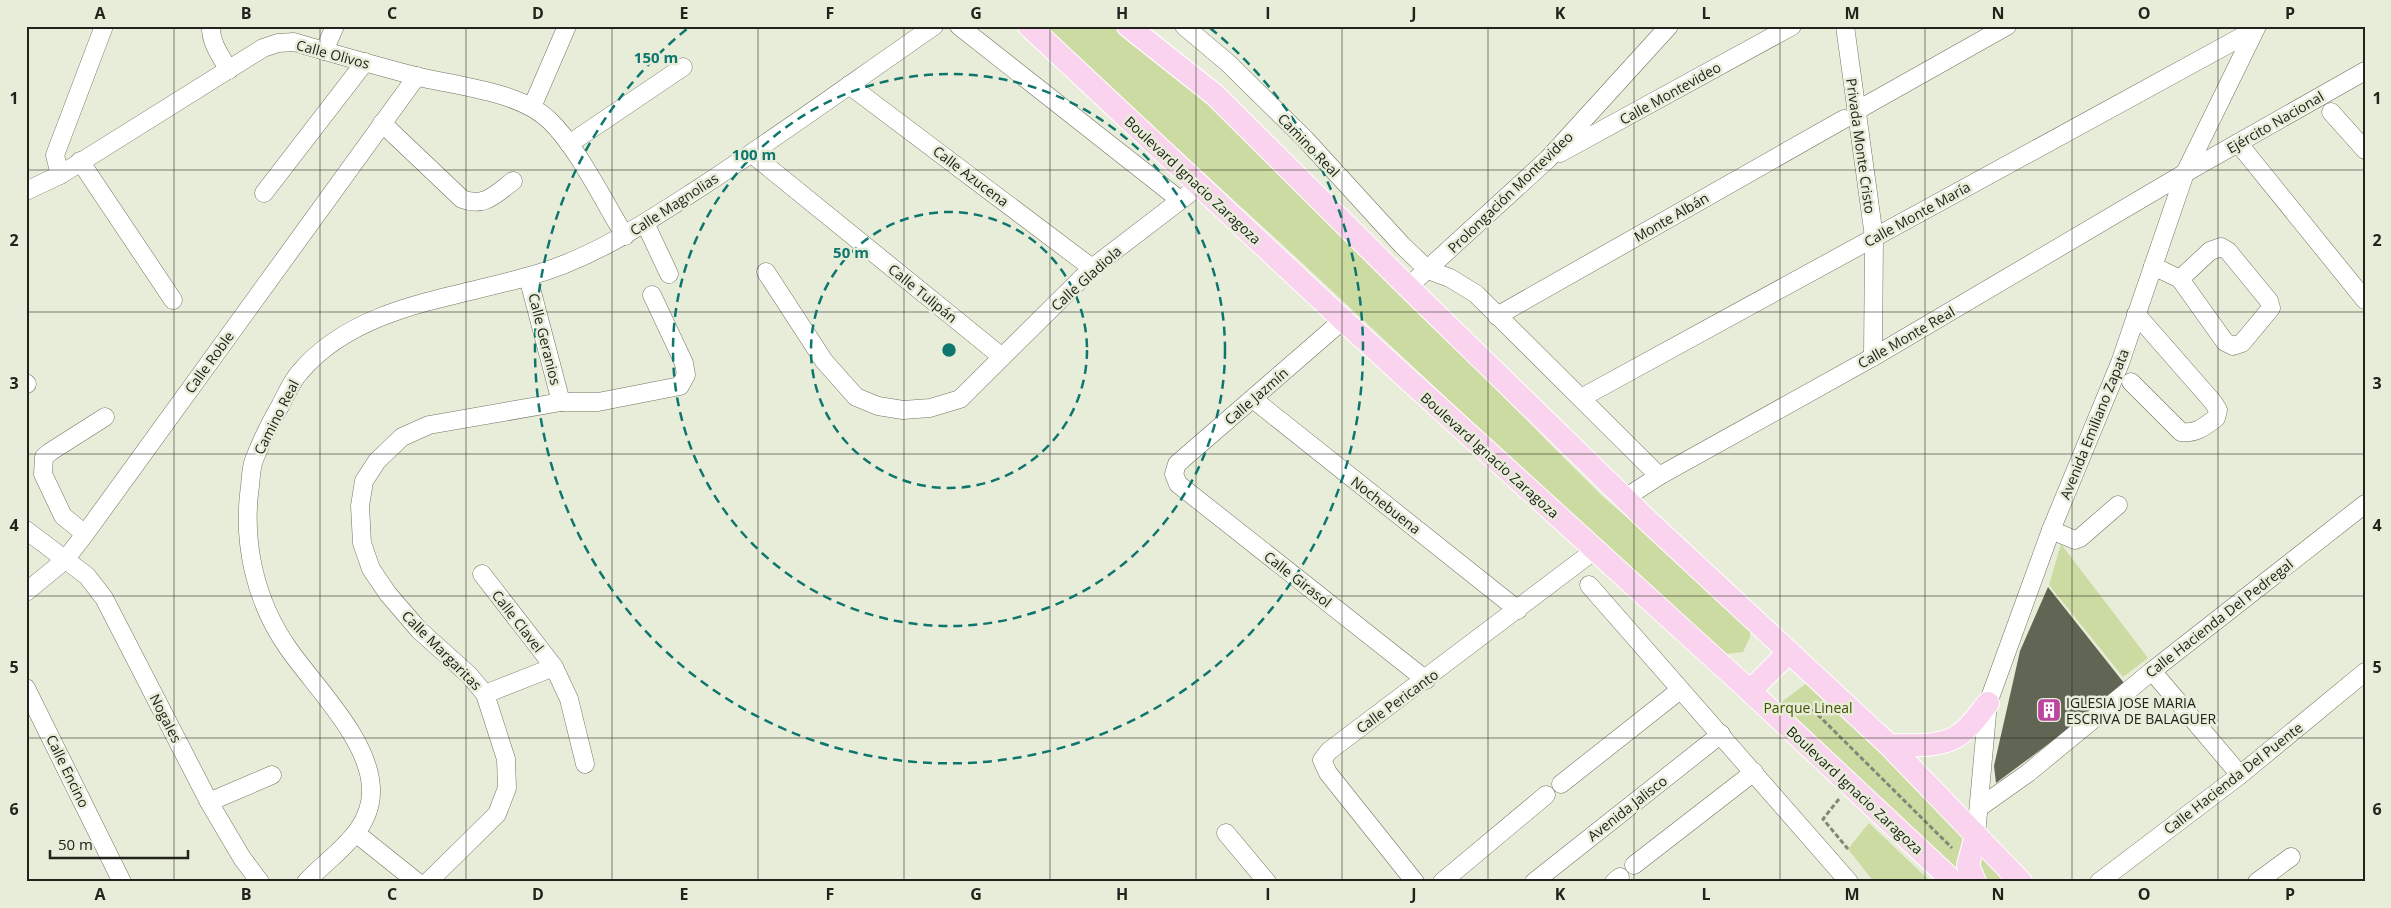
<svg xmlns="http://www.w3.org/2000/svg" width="2391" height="908" font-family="'Open Sans',sans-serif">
<rect width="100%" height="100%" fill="#e7edd8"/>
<g fill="#ccdba2">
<polygon points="1044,26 1123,26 1167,58 1601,495 1750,623 1750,637 1743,652 1724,654 1714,648 1298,259"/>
<polygon points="2061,544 2148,658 2123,677 2049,585"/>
<polygon points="1808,682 1964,834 1958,874 1779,704"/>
<polygon points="1869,823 1931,882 1874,882 1848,849"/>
<polygon points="1982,846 2016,882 1984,882 1975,862"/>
</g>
<polygon fill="#616654" points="2048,587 2124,683 2059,736 1996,783 1994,766 2020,651"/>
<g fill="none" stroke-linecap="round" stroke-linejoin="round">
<defs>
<g id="minor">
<path d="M211 26C210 42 221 57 229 70"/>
<polyline points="959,26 1180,200"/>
<polyline points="1184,26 1228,63 1306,140 1402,245 1428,270 1450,278 1476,294 1659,476"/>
<polyline points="1845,26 1874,237 1873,357"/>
<polyline points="324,51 335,26"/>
<polyline points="849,85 1092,268"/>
<polyline points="532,107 567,26"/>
<polyline points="1856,111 2007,26"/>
<polyline points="2331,112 2365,150"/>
<path d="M382 123 462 199C484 208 496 194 513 181"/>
<polyline points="2238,143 2365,300"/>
<polyline points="569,144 683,67"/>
<polyline points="1560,153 1792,26"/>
<polyline points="752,154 1002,357"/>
<polyline points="80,161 173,300"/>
<polyline points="60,175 55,155 104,26"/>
<path d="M26 191 60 175 263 48 278 43 294 42C334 54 374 65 415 76 455 86 520 91 550 121 578 148 604 202 625 236"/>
<polyline points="264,193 365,62"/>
<polyline points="645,223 669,274"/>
<polyline points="2153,266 2180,279 2225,342 2233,346 2242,343 2271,308 2269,301 2228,251 2221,247 2210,251 2180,279"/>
<polyline points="766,272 824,361 856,397 878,406 903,410 930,408 960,399 1092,268 1199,186"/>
<polyline points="528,277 561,402"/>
<polyline points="1408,287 1548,159 1669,26"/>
<polyline points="1497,316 1844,119"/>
<polyline points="1343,320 1177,464 1174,474 1178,484 1426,680"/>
<path d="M2131 382 2181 432C2196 434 2204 427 2216 418L2218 410 2213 402 2136 314"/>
<polyline points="26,383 27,384"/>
<polyline points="1581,398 2254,30"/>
<polyline points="1253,399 1518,610"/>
<polyline points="1625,498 1659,476 1873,357 2185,173 2365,71"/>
<polyline points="26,530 87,576 104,598 209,802 242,858 260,882"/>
<polyline points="2051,530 2075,540 2080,538 2118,505"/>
<polyline points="85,534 63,516 43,474 44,457 50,452 105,417"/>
<polyline points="482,574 554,667 569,699 585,764"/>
<polyline points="1589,585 1849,882"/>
<polyline points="26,592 65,560 85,534 417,76"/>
<polyline points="2152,671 2240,775"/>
<polyline points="26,688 122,882"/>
<polyline points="485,694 554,667"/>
<polyline points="1561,784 1680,690"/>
<polyline points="209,802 272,775"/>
<polyline points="1980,807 2028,773 2152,671 2365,504"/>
<polyline points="1226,833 1267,882"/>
<polyline points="357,834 417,882"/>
<polyline points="1976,835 1988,703 2051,530 2120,363 2185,173 2257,26"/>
<polyline points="1634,865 1754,772"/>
<path d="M306 882C332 854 373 832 371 788 369 739 315 687 288 648 255 601 242 542 250 486 251 477 251 468 254 460 261 442 270 423 280 406 286 395 291 382 300 372 355 307 449 299 526 277 591 260 645 223 701 187 780 135 856 80 934 26"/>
<polyline points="428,882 497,814 507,788 506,759 485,694 469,675 419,630 388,594 371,569 362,543 360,506 364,481 377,461 402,437 429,425 561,402 598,402 680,386 686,375 684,363 652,295"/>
<polyline points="1415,882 1328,773 1322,760 1329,751 1595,550"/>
<polyline points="1442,882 1546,795"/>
<polyline points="1534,882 1721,734"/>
<polyline points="1614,882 1620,877"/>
<polyline points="2099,882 2240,775 2365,672"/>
<polyline points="2257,882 2291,857"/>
</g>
<g id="major">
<polyline points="1029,26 1343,320 1750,691 1954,882"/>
<polyline points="1128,26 1215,95 1408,287 1647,520 1889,745 2021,882"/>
<polyline points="1750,691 1789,652"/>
<path d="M1889 745C1910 745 1941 748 1959 735 1971 727 1979 714 1988 703"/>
<polyline points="1975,882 1968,865 1976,835"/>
</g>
</defs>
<use href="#minor" stroke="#707562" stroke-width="19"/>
<use href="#major" stroke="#fff" stroke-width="24"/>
<g stroke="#838779" stroke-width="3" stroke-dasharray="5 2.5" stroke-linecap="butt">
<polyline points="1807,704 1952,848"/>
<polyline points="1839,799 1823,819 1848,849"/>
</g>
<use href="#minor" stroke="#fff" stroke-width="18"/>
<use href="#major" stroke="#fad4ee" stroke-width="22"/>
</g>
<path fill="none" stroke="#21231c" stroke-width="1" stroke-opacity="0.55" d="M174 26V882M320 26V882M466 26V882M612 26V882M758 26V882M904 26V882M1050 26V882M1196 26V882M1342 26V882M1488 26V882M1634 26V882M1780 26V882M1925 26V882M2072 26V882M2218 26V882M26 170H2365M26 312H2365M26 454H2365M26 596H2365M26 738H2365"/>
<g fill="none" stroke="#0f766e" stroke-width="2.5" stroke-dasharray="9 6">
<circle cx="949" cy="350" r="138"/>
<circle cx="949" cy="350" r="276"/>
<path d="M1210 28A414 414 0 1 1 688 28"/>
</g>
<defs>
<symbol id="building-square" viewBox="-11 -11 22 22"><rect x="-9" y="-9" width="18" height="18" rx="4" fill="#bb469e" stroke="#e7edd8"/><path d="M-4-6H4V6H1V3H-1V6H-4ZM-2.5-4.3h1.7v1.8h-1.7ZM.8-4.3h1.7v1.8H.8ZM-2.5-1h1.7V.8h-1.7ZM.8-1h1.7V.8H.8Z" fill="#fff"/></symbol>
</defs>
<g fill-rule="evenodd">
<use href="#building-square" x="2035" y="696" width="28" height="28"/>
</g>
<g text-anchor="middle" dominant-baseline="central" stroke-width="5" stroke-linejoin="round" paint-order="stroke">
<g font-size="14" fill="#21231c" stroke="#e7edd8">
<text transform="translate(333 54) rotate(15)">Calle Olivos</text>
<text transform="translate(1670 93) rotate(-29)">Calle Montevideo</text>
<text transform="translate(2275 122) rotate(-30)">Ejército Nacional</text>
<text transform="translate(1309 145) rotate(46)">Camino Real</text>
<text transform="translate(1861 146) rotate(82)">Privada Monte Cristo</text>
<text transform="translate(971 176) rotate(37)">Calle Azucena</text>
<text transform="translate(1193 180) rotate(43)">Boulevard Ignacio Zaragoza</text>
<text transform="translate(1510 192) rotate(-44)">Prolongación Montevideo</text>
<text transform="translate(674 204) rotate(-33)">Calle Magnolias</text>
<text transform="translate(1917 214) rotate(-29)">Calle Monte María</text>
<text transform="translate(1671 217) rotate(-30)">Monte Albán</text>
<text transform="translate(1086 278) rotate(-42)">Calle Gladiola</text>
<text transform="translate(923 293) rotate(39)">Calle Tulipán</text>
<text transform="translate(1906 337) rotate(-30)">Calle Monte Real</text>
<text transform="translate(545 339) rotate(76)">Calle Geranios</text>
<text transform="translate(209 362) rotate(-54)">Calle Roble</text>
<text transform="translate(1256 396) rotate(-41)">Calle Jazmín</text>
<text transform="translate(276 417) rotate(-63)">Camino Real</text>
<text transform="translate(2094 424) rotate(-68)">Avenida Emiliano Zapata</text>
<text transform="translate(1490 455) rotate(42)">Boulevard Ignacio Zaragoza</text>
<text transform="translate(1386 505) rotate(38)">Nochebuena</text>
<text transform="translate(1298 579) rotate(38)">Calle Girasol</text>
<text transform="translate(2219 618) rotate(-38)">Calle Hacienda Del Pedregal</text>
<text transform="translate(518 621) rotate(52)">Calle Clavel</text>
<text transform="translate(442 650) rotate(45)">Calle Margaritas</text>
<text transform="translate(1397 701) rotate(-36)">Calle Pericanto</text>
<text transform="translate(166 718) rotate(63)">Nogales</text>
<text transform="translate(68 771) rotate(64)">Calle Encino</text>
<text transform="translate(2233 778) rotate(-38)">Calle Hacienda Del Puente</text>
<text transform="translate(1855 790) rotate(43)">Boulevard Ignacio Zaragoza</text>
<text transform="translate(1627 808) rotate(-38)">Avenida Jalisco</text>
</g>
<g font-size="14" fill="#21231c" stroke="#e7edd8" text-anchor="start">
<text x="2066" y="702">IGLESIA JOSE MARIA<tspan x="2066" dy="16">ESCRIVA DE BALAGUER</tspan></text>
</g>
<g font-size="14" fill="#445103" stroke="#e7edd8">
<text x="1808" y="707">Parque Lineal</text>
</g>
</g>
<circle cx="949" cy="350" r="8" fill="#0f766e" stroke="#e7edd8" stroke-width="2.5"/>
<g font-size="15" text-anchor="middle" font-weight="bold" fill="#0f766e" stroke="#e7edd8" stroke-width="5" stroke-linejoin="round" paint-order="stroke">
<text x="656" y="63">150 m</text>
<text x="754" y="160">100 m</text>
<text x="851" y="258">50 m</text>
</g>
<rect width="2391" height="908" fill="none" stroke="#e7edd8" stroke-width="55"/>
<path d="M50 850v8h138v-8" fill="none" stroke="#21231c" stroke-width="2.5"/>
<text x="58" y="850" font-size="15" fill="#21231c" stroke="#e7edd8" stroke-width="4" paint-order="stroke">50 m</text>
<rect x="28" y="28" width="2336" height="852" fill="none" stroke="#21231c" stroke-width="2"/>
<g font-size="16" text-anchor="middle" font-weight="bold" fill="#21231c">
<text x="100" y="19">A</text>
<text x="246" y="19">B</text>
<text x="392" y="19">C</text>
<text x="538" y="19">D</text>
<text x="684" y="19">E</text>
<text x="830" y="19">F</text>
<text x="976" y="19">G</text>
<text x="1122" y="19">H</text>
<text x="1268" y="19">I</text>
<text x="1414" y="19">J</text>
<text x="1560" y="19">K</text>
<text x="1706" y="19">L</text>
<text x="1852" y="19">M</text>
<text x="1998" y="19">N</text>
<text x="2144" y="19">O</text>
<text x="2290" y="19">P</text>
<text x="14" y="104">1</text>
<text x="2377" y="104">1</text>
<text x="14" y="246">2</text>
<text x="2377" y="246">2</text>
<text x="14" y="389">3</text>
<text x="2377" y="389">3</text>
<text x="14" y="531">4</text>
<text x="2377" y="531">4</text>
<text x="14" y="673">5</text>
<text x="2377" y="673">5</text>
<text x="14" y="815">6</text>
<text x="2377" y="815">6</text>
<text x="100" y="900">A</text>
<text x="246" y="900">B</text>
<text x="392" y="900">C</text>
<text x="538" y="900">D</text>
<text x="684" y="900">E</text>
<text x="830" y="900">F</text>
<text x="976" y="900">G</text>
<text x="1122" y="900">H</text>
<text x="1268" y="900">I</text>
<text x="1414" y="900">J</text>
<text x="1560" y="900">K</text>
<text x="1706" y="900">L</text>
<text x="1852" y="900">M</text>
<text x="1998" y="900">N</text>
<text x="2144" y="900">O</text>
<text x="2290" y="900">P</text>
</g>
</svg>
